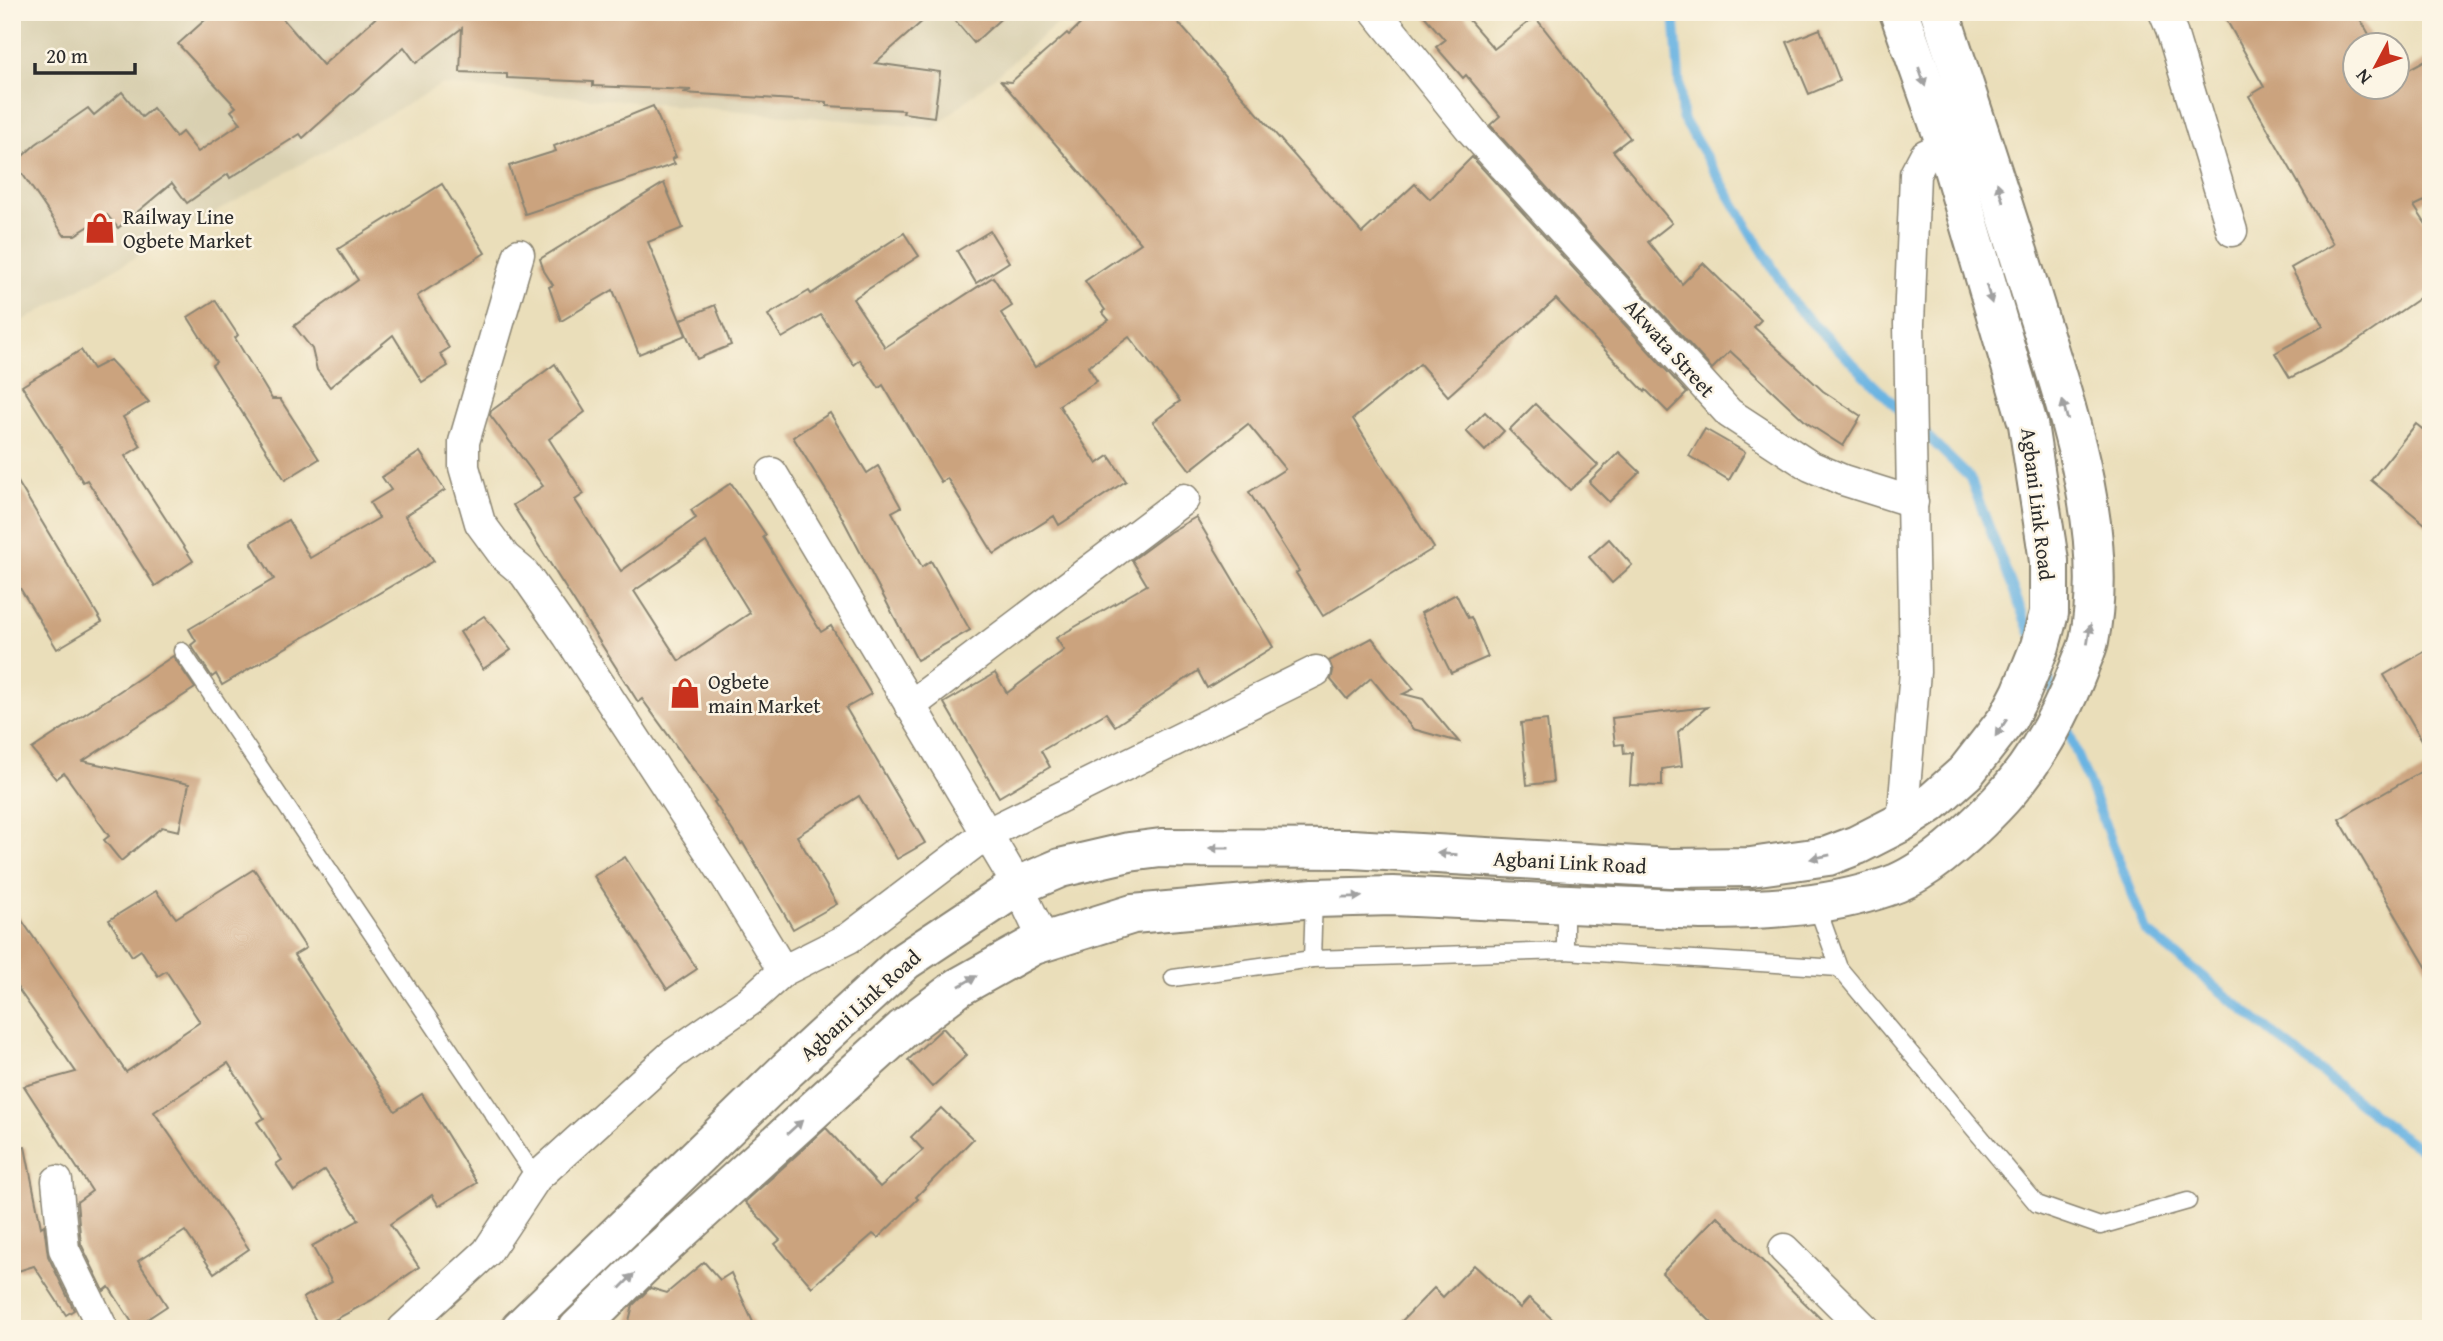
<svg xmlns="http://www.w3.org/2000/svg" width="2443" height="1341" font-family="'Gentium Book Plus',serif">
<rect width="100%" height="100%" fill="#fcf5e5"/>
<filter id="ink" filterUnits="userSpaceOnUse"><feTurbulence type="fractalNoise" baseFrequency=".0143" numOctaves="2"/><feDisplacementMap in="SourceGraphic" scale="14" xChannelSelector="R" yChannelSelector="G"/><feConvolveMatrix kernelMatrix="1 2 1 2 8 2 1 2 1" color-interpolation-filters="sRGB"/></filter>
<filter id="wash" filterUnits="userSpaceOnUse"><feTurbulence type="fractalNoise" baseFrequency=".00686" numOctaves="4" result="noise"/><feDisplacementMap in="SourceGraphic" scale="28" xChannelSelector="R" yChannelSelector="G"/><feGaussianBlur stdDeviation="1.57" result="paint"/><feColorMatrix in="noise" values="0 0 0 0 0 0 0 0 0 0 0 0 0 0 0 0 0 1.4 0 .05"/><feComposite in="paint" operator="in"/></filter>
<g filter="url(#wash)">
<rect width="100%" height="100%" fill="#eadeba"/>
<polygon fill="#d9d0b1" points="12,12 1071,12 934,128 441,85 12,327"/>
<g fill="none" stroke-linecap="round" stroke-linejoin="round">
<g stroke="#6ab4e2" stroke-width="10">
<polyline points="1674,12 1682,117 1797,308 1903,413"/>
<polyline points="1917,426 1970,478 2030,633"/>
<polyline points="2043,666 2056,698"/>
<polyline points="2066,725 2147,932 2389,1127 2431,1156"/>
</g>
</g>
<g id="blocks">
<g fill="#cba37e" fill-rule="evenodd">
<polygon points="214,12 277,12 323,65 382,12 933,12 875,63 940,72 934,117 903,113 904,110 827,106 827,102 683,93 691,90 593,86 593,82 507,78 507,74 460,72 462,28 416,63 404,47 303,138 300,134 230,178 228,174 187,203 172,183 118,228 107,215 75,235 64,235 15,163 36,144 88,108 94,115 122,92 142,117 153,108 176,137 182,132 198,152 241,123 231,111 236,107 178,44"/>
<polygon points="948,12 1008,12 974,43"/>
<polygon points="1093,12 1169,12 1362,233 1415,184 1430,199 1472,157 1687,393 1668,412 1646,390 1645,392 1556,299 1448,396 1420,364 1353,419 1434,548 1323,616 1296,573 1299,571 1249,492 1285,469 1248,424 1190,470 1153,422 1180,401 1129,337 1088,367 1097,381 1059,405 1097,464 1109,456 1126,481 1059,525 1054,516 994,554 947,478 941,482 883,385 879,388 860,360 854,365 821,315 782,338 768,315 809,291 811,294 904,233 919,256 853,299 885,347 993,277 1012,306 1001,313 1035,367 1109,320 1102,312 1105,310 1085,281 1141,243 1001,81 1011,82 1067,33 1069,35"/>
<polygon points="1421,12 1462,12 1494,49 1535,17 1630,138 1613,151 1672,223 1648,242 1682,284 1703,263 1761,320 1754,327 1823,391 1861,416 1843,446 1807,423 1730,351 1712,369 1490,125 1500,116 1466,75 1463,78 1436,47 1445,40"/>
<polygon points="2222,12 2356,12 2376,46 2356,46 2356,88 2398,88 2398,75 2431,57 2431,198 2414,206 2431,232 2431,290 2343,351 2290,378 2275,353 2323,326 2291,268 2333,244 2249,96 2264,87"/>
<polygon points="1820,29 1840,81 1809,94 1787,42"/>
<polygon points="653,106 676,157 672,159 675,164 525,214 509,166 556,151 554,146"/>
<polygon points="664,183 683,228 648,242 686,335 639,354 613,290 561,321 549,287 553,285 544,271 540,259"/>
<polygon points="442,184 485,253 417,296 449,348 440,354 448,366 422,382 393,335 330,387 317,370 312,349 294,326 358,280 338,249"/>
<polygon points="990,231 1009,262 976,283 957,251"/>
<polygon points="215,300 238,335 235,338 272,399 280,399 319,459 285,480 212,365 216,362 188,317"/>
<polygon points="715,305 731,345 697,359 680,320"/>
<polygon points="81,350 93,369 110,360 149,402 123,417 141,446 125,456 193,561 155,586 87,480 83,482 22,386"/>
<path d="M555 364 585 412 549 439 584 494 575 500 621 571 696 518 691 510 731 483 766 535 763 537 821 632 831 626 871 694 846 708 925 843 897 859 859 796 797 836 837 904 793 929 743 843 741 844 714 802 716 801 642 699 638 702 513 505 543 486 490 415 491 411ZM706 542 750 613 679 661 634 591Z"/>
<polygon points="1535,404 1598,465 1570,490 1509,430"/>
<polygon points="1485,412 1504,431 1485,451 1466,431"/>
<polygon points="830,413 867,473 878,466 901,507 892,512 922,567 931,561 970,630 917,660 837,508 793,437"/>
<polygon points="2416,424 2431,436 2431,529 2371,480"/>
<polygon points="1705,429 1745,452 1729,480 1689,456"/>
<polygon points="420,452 445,490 405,516 434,561 222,685 216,674 212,677 191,645 196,641 189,629 274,579 251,542 288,520 310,558 379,518 370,503 391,490 382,477"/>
<polygon points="1619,452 1640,472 1609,502 1589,482"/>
<polygon points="12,472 102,622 57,649 12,575"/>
<polygon points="1196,517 1273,647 1207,688 1198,671 1115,726 1106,713 1041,751 1050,767 999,797 944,703 995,673 1007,693 1064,650 1056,638 1147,585 1132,560 1170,532"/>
<polygon points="1609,539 1632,565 1612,583 1589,557"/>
<polygon points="1456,594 1468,618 1471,617 1488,657 1451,673 1421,613"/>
<polygon points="484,616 511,650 483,669 460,632"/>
<polygon points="1372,638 1414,689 1403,694 1423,699 1459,742 1413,729 1371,678 1347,699 1331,680 1333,671 1329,661"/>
<polygon points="2431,648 2431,755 2384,675"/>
<polygon points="173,656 195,688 83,761 189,784 179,831 162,827 121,861 104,840 109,836 64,773 56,779 32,749"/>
<polygon points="1707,707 1678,732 1682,766 1662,769 1662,786 1630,785 1632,753 1624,754 1623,744 1615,745 1612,718"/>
<polygon points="1547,720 1553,782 1527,785 1521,723"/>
<polygon points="2431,766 2431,975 2339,819"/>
<polygon points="625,857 697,969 667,989 594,876"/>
<polygon points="254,869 306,948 294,955 395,1111 422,1094 477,1183 439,1206 432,1195 390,1224 419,1267 372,1300 320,1328 303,1298 332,1282 312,1246 359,1220 325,1170 294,1191 276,1164 282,1160 257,1122 264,1118 228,1063 154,1112 249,1249 214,1273 185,1231 138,1261 167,1306 135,1327 109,1287 104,1291 81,1244 77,1202 92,1191 24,1086 76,1072 12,980 12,906 126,1072 200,1022 166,971 158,976 141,950 132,956 109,920 156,891 176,918"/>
<polygon points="943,1028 967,1055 932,1087 908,1060"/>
<polygon points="941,1108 973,1139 916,1197 918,1199 878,1238 873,1234 812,1287 775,1244 780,1240 745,1202 826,1128 880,1187 923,1150 911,1137"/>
<polygon points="25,1147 41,1227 44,1225 48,1256 74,1310 66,1315 34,1266 18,1271 12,1253 12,1148"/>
<polygon points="1717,1216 1831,1329 1718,1329 1662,1273"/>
<polygon points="704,1262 720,1280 731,1273 756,1329 627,1329 633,1305 650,1288 667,1293"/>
<polygon points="1474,1265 1520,1308 1529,1298 1563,1329 1394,1329 1434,1288 1443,1297"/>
</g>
</g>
</g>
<g filter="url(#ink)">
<use href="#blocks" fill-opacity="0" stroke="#8a8472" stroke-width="2"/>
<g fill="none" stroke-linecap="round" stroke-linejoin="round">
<defs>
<g id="service">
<polyline points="182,651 536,1178"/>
<polyline points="1565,904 1565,951"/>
<polyline points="1816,904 1839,968 2037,1204 2100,1226 2188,1201"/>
<polyline points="1312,959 1314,898"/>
<polyline points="1173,978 1312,959 1565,951 1839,968"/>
</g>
<g id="minor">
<polyline points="1376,12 1472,131 1729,413 1810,466 1843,480 1913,502"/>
<polyline points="2164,12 2171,29 2232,231"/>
<polyline points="519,254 464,442 464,467 480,523 505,557 524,573 568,636 726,877 783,971 849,938 986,834 1316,671"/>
<polyline points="772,473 1018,886 1044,941"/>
<polyline points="910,706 1184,499"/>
<polyline points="1902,822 1915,672 1909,324 1915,174 1925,155 1963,137"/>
<polyline points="57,1181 64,1249 103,1329"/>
<polyline points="1784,1249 1865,1329"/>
<polyline points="403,1329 487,1252 536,1178 673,1054 751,1000 783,971"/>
</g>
<g id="primary">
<polyline points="520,1329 787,1070 905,961 1018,886 1060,868 1129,852 1161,848 1352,849 1671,868 1751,867 1828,856 1857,845 1902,822 1930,804 1966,772 2008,718 2021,693 2040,646 2049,613 2049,561 2028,424 1946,145 1899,12"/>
<path d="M578 1329 641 1267 903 1029 959 987 1034 945 1133 914 1314 898 1393 896 1701 910C1766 910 1835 907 1897 883 1930 869 1969 833 1994 807 2032 768 2059 720 2079 668 2082 659 2087 650 2089 641 2111 532 2066 406 2034 303 2004 205 1972 109 1940 12"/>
</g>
</defs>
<use href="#service" stroke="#8a8472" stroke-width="19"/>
<use href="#minor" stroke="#8a8472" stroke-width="33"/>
<use href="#primary" stroke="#8a8472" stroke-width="42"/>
<use href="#service" stroke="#fff" stroke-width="16"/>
<use href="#minor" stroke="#fff" stroke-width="30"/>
<use href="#primary" stroke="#fff" stroke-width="38"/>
</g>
<defs><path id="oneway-solid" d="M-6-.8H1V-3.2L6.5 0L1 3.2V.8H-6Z" transform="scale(1.75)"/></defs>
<g fill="#a0a0a0">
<use href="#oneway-solid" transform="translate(1922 77) rotate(71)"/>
<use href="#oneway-solid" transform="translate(2000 192) rotate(-107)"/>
<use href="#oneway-solid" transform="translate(1989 294) rotate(74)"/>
<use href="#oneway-solid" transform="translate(2065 410) rotate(-105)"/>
<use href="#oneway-solid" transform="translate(2089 634) rotate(-81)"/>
<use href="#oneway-solid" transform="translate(2001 728) rotate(124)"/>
<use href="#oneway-solid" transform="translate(1219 848) rotate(-180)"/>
<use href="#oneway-solid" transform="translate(1447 854) rotate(-176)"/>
<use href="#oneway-solid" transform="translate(1820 857) rotate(169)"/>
<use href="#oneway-solid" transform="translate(1352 897) rotate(-1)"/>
<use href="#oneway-solid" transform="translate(968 981) rotate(-30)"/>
<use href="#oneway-solid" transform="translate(795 1127) rotate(-42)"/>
<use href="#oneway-solid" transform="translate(627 1281) rotate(-45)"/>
</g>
</g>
<defs>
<symbol id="shop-bare" viewBox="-9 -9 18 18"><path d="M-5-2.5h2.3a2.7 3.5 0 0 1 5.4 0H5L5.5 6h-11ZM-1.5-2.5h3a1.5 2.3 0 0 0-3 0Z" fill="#c8321e" stroke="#fcf5e5" stroke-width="2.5" paint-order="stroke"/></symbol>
</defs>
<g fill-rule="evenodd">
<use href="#shop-bare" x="78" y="206" width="44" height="44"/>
<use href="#shop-bare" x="663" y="671" width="44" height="44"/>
</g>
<g text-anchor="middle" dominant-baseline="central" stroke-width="5" stroke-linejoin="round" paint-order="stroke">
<g font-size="21" fill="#2b2b2b" stroke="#fcf5e5" text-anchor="start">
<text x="123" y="216">Railway Line<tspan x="123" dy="24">Ogbete Market</tspan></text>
<text x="708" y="681">Ogbete<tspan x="708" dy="24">main Market</tspan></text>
</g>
<g font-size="21" fill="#2b2b2b" stroke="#fcf5e5">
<text transform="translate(1670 348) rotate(48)">Akwata Street</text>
<text transform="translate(2038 504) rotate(83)">Agbani Link Road</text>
<text transform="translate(1570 862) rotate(3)">Agbani Link Road</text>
<text transform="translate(860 1005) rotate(-42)">Agbani Link Road</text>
</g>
</g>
<rect width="2443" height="1341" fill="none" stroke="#fcf5e5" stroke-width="42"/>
<g transform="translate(2376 66) rotate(229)"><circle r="33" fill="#fcf5e5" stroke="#a8a49b" stroke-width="2"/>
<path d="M0-5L12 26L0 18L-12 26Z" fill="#c8321e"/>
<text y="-10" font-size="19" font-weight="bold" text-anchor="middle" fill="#2b2b2b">N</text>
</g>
<path d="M35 63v10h100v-10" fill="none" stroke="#2b2b2b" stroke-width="3.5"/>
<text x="46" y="63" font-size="21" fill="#2b2b2b" stroke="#fcf5e5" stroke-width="5" paint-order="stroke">20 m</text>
</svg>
